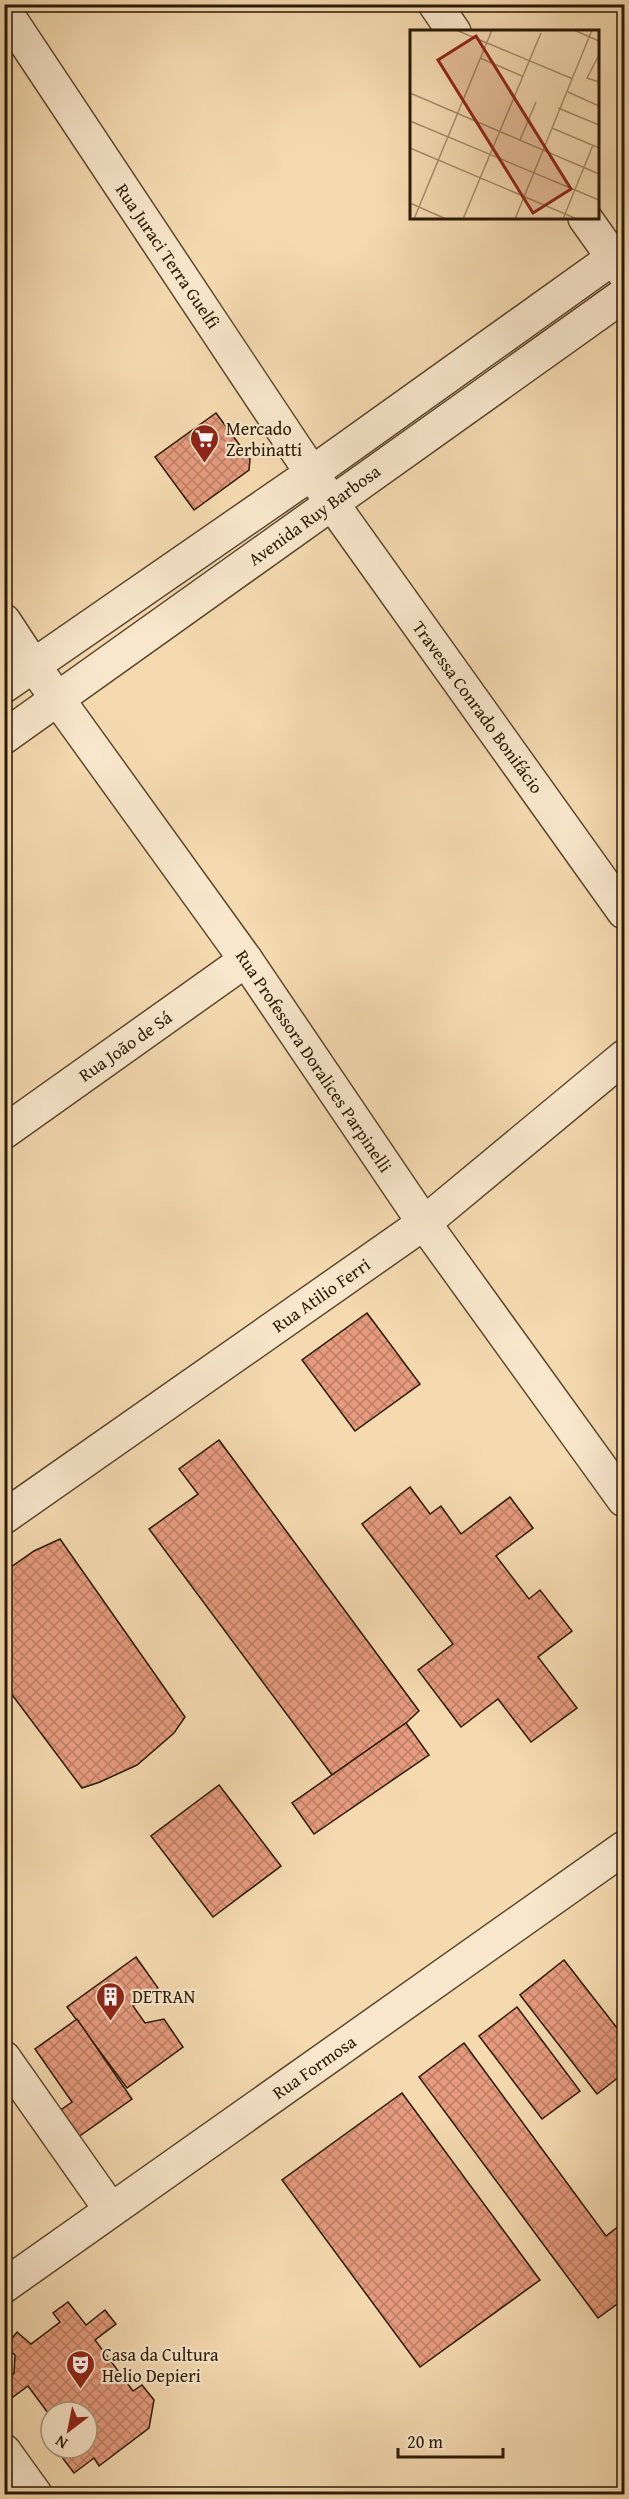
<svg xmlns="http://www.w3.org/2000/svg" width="629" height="2499" font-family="'Gentium Book Plus',serif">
<defs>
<pattern id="building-cross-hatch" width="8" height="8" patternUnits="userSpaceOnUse" patternTransform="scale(1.5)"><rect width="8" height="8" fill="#e69b7e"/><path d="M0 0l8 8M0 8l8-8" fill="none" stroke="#bb7e65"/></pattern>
</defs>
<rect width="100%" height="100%" fill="#f5dab0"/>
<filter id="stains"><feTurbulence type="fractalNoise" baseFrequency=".00333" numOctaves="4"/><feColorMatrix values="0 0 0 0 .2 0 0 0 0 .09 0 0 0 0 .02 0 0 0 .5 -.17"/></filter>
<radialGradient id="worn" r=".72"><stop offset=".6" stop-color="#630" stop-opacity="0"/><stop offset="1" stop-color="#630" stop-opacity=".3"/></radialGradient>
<g fill="url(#building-cross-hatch)" stroke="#2a1903" stroke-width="1.5">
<polygon points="216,413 250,459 249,470 194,510 155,457"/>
<polygon points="367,1313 420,1384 355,1431 302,1360"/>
<polygon points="219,1440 419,1711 406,1723 332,1775 149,1529 198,1494 179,1469"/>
<polygon points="410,1487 430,1514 441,1506 461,1534 510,1497 533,1528 496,1556 529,1599 540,1590 572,1631 538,1657 577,1708 531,1742 498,1699 461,1727 418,1670 453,1644 362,1524"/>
<polygon points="60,1539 185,1717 174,1733 137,1765 100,1782 82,1788 4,1684 4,1572 34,1551"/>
<polygon points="406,1723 429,1755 314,1834 292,1803"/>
<polygon points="219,1785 281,1866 213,1917 151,1836"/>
<polygon points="136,1957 158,1988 133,2006 145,2023 164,2019 183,2047 127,2088 67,2007"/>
<polygon points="564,1960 624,2037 624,2073 597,2094 520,1995"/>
<polygon points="517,2007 580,2091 542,2119 479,2036"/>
<polygon points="77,2019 132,2099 74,2140 55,2114 72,2102 35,2049"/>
<polygon points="464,2043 606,2236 624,2222 624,2299 598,2318 419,2077"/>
<polygon points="402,2093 540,2280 420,2367 282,2180"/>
<polygon points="68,2302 86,2325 105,2310 116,2324 95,2340 133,2391 142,2385 154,2400 149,2428 99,2466 94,2458 74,2473 55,2448 87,2448 87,2412 51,2412 51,2417 28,2386 13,2397 4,2386 4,2381 14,2373 15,2355 5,2347 17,2332 31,2344 60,2322 53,2313"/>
</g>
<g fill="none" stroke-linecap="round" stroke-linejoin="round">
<defs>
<g id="minor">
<polyline points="435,4 454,32"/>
<polyline points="4,10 331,502 624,912"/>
<polyline points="585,218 624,273"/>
<polyline points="4,621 33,665 246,960 424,1223 624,1500"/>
<polyline points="4,686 312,473 624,250"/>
<polyline points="4,737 624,295"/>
<polyline points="4,1132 246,960"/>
<polyline points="4,1517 424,1223 624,1057"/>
<polyline points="4,2058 111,2210"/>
<polyline points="4,2286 624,1848"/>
<polyline points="4,2451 35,2494"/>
</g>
</defs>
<use href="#minor" stroke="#5d492e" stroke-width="36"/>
<use href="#minor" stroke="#f8e7cc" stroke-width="33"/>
</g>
<defs>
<symbol id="supermarket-pin" viewBox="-11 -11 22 30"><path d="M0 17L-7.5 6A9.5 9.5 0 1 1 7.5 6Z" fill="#8f2418" stroke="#f8e7cc"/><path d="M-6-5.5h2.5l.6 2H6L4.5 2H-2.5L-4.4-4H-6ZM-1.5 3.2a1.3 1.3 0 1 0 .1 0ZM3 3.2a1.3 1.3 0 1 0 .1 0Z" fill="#fff"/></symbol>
<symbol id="building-pin" viewBox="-11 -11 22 30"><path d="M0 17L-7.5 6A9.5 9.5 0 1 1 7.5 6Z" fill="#8f2418" stroke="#f8e7cc"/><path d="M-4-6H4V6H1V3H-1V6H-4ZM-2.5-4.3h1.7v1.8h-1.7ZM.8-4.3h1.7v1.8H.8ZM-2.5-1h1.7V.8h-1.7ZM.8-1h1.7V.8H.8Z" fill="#fff"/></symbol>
<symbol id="theatre-pin" viewBox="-11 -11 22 30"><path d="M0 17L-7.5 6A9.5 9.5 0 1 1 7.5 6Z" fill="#8f2418" stroke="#f8e7cc"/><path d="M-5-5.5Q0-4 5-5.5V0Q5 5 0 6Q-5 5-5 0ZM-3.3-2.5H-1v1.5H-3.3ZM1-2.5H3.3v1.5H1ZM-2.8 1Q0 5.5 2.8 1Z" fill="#fff"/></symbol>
</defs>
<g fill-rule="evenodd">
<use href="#supermarket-pin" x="188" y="422" width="33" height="45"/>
<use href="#building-pin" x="94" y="1980" width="33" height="45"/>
<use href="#theatre-pin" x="64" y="2348" width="33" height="45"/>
</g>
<g text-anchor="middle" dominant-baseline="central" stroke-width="4.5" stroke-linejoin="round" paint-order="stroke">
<g font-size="18" fill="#2a1903" stroke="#f8e7cc">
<text transform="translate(168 256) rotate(56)">Rua Juraci Terra Guelfi</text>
<text transform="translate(314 515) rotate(-36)">Avenida Ruy Barbosa</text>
<text transform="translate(478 707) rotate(54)">Travessa Conrado Bonifácio</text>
<text transform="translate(125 1046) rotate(-35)">Rua João de Sá</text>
<text transform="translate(314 1061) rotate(56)">Rua Professora Doralices Parpinelli</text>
<text transform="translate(321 1295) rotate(-35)">Rua Atilio Ferri</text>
<text transform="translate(314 2067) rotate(-35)">Rua Formosa</text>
</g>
<g font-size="18" fill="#2a1903" stroke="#f8e7cc" text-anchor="start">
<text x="226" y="428">Mercado<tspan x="226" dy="21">Zerbinatti</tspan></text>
<text x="132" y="1996">DETRAN</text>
<text x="102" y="2354">Casa da Cultura<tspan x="102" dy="21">Helio Depieri</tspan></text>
</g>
</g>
<g transform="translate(410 30)">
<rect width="189" height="189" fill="#f5dab0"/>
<path fill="none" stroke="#a48d6b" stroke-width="1.5" d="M46 0 163 49M164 0 189 11M189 25 177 48 189 52M70 28 112 46M158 62 189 76M0 63 189 144M148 78 189 95M0 91 189 170M142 98 189 118M110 110 126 72M0 118 167 189M0 173 36 189M4 189 82 0M53 189 131 3M105 189 182 0M153 189 183 115"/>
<path fill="#8f2418" fill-opacity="0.15" stroke="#8f2418" stroke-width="3" d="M66 6 161 159 123 183 28 30Z"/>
<rect width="189" height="189" fill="none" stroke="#2a1903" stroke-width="3"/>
</g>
<rect width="629" height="2499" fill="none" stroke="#f5dab0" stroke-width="24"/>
<rect x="6" y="6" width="617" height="2487" fill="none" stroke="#2a1903" stroke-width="3"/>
<rect x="12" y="12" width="605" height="2475" fill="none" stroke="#2a1903" stroke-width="1.5"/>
<g transform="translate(69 2430) rotate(212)"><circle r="28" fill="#f8e7cc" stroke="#a6957c" stroke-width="1.5"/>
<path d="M0-4.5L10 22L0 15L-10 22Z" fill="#8f2418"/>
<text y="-9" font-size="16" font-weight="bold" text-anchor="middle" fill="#2a1903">N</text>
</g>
<path d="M398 2448v9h105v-9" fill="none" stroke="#2a1903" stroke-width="3"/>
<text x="407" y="2448" font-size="18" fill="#2a1903" stroke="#f8e7cc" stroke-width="4.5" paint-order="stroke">20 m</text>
<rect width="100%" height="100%" filter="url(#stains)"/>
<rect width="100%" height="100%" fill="url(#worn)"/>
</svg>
